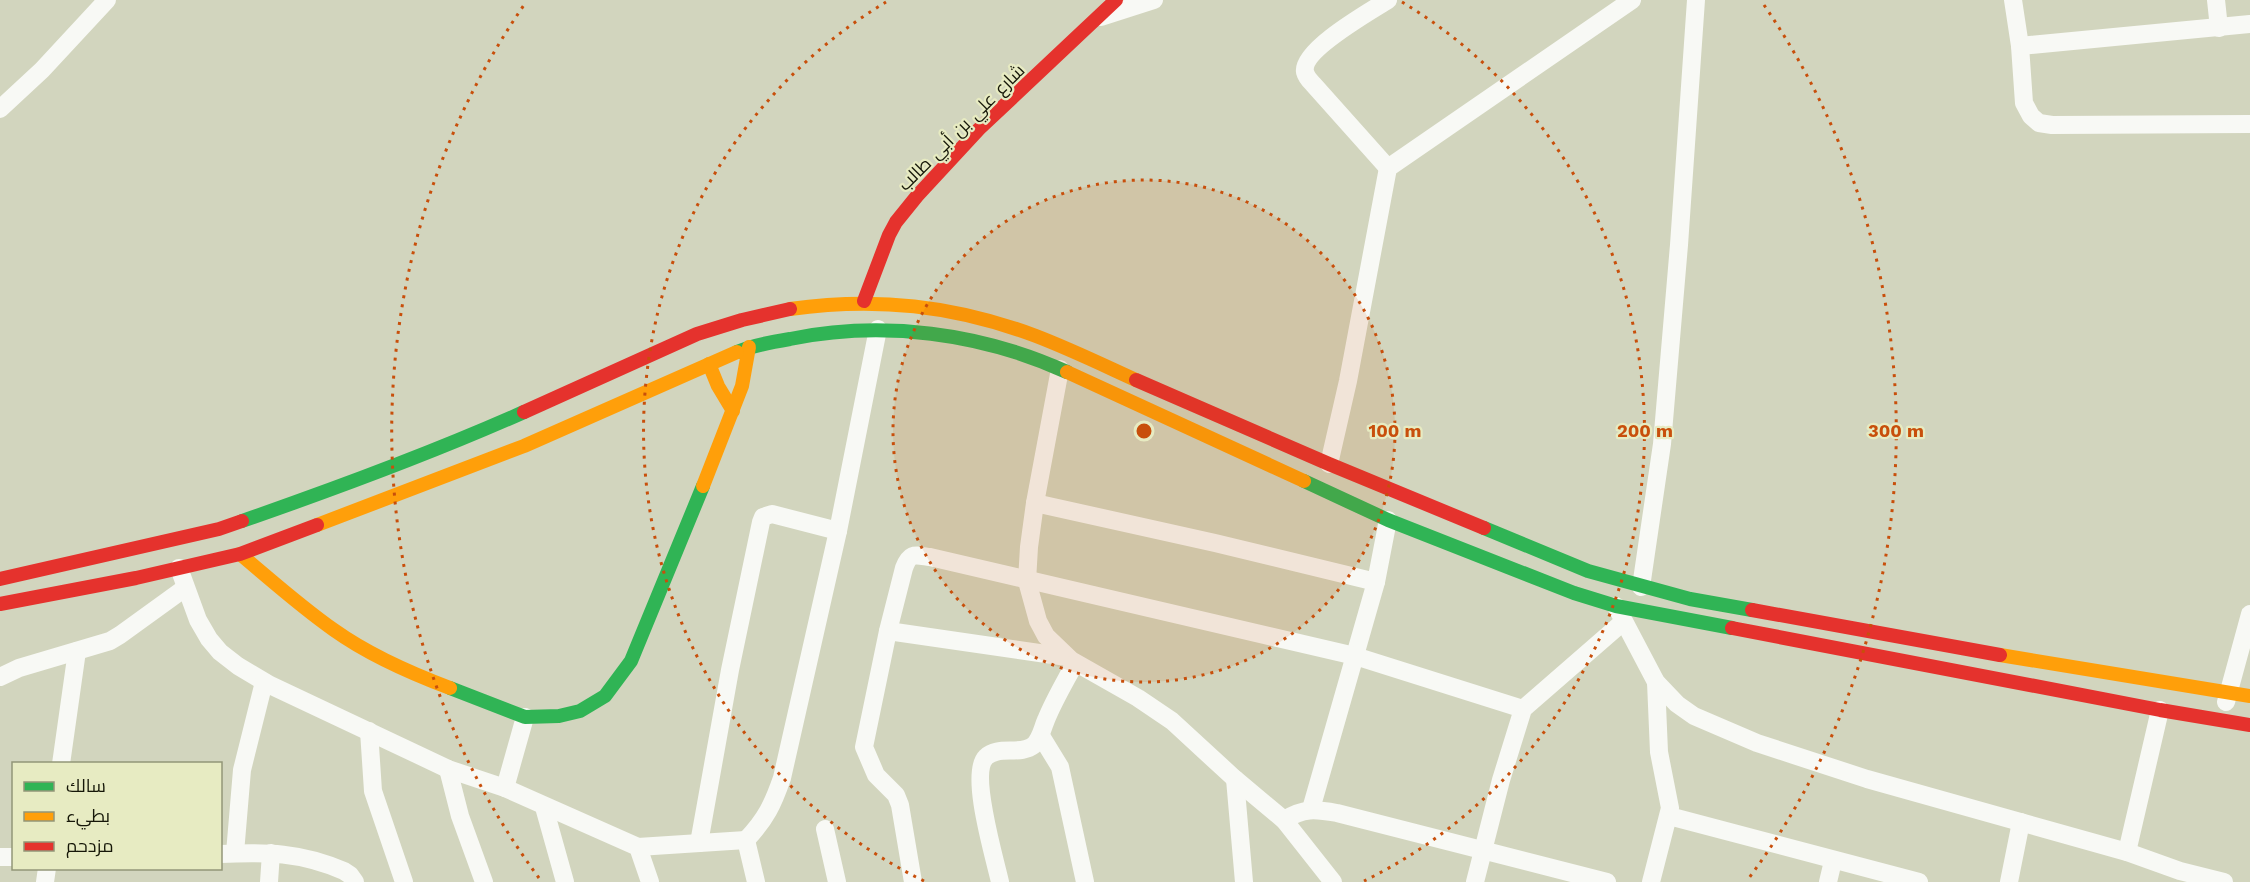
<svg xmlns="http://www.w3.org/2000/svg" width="2250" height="882" font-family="'Work Sans',Cairo,sans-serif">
<rect width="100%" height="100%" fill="#d2d5be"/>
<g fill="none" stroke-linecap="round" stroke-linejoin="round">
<g stroke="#f8f9f5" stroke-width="18">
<path d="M1388 0C1371 11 1301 50 1305 72 1306 76 1310 81 1313 84L1388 168"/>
<polyline points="2013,0 2020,46 2024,103 2031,116 2039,123 2052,125 2250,124"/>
<polyline points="2216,0 2219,28"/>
<polyline points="1101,17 1154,0"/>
<polyline points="2020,46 2250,24"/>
<polyline points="0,109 42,70 107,0"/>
<polyline points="1060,369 1035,503 1029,547 1027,581 1038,621 1046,636 1071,660 1138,698 1172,721 1235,779 1284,820 1333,882"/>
<polyline points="1329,464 1348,381 1388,168 1632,0"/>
<polyline points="1035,503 1215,543 1376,582 1388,520"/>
<polyline points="179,568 198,620 209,639 220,652 238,666 270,685 448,769 505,788 638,847 650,882"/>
<polyline points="1641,587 1662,444 1679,245 1696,0"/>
<polyline points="1616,606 1656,682 1677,704 1694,716 1757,743 1867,779 2127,852 2180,871 2224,882"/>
<polyline points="888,631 1067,657"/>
<polyline points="0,677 19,668 110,641 120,635 185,588"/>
<polyline points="2226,702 2250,614"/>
<polyline points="369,731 373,791 404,882"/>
<polyline points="1041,736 1060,767 1085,882"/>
<polyline points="61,764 77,651"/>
<polyline points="448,769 460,816 484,882"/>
<polyline points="1235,779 1244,882"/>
<polyline points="505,788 525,717"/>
<polyline points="544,807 565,882"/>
<polyline points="1311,809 1376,582"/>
<polyline points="1669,816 1919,882"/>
<path d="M1284 820C1304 808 1314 809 1337 813L1607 882"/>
<polyline points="825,829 837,882"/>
<path d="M746 840C766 819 773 804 782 778L838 531 878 329"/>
<polyline points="699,843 730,670 761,522 763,517 772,514 838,531"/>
<polyline points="638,847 746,840 756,882"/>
<polyline points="2127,852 2160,710"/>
<polyline points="235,853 242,770 264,682"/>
<path d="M220 854C267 852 300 852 344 871L350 875 355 882"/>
<polyline points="0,857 14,857"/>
<polyline points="45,882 47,868"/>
<polyline points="269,882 271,853"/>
<path d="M913 882 900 805 896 795 876 775 864 747 888 631 904 568C910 552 915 555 930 557L1355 656 1523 709"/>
<path d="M1000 882C995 859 969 773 986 757 998 745 1020 756 1034 745 1041 738 1042 729 1046 720 1054 700 1065 682 1075 663"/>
<polyline points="1475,882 1501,780 1523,709 1623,622"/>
<polyline points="1651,882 1670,808 1659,752 1656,682"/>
<polyline points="1828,882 1833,861"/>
<polyline points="2009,882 2021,822"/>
</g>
<g stroke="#30b455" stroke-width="14">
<path d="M737 352C754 345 772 342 790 339 883 320 981 333 1067 372"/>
<polyline points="1304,481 1388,520 1574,593 1616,606 1732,628"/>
<path d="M242 521C337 488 432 453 524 412"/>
<polyline points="1484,528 1588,571 1690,599 1752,610"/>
<polyline points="450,688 525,717 559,716 580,711 605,696 631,661 703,486"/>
</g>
<g stroke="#ff9f0a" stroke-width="14">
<path d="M790 309C876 297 953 305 1036 336 1070 349 1103 365 1136 380"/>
<polyline points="709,364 718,386 733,411"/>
<polyline points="1067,372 1304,481"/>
<polyline points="703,486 742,386 749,347"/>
<polyline points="317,525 524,446 737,352"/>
<path d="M240 554C271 580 301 607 334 630 369 655 410 673 450 688"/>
<polyline points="2000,655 2250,696"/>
</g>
<g stroke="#e5322d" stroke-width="14">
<polyline points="864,301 889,235 896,222 917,196 979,129 1116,0"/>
<polyline points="1136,380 1329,464 1484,528"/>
<polyline points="524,412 697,334 742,320 790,309"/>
<polyline points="0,579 219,529 242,521"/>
<polyline points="0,604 136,578 240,554 317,525"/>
<polyline points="1752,610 2000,655"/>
<polyline points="1732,628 2160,710 2250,725"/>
</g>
</g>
<circle cx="1144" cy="431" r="251" fill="#c84f0b" fill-opacity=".12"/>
<g fill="none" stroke="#c84f0b" stroke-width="3" stroke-dasharray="3 6">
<circle cx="1144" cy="431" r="251"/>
<path d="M924 881A501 501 0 0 1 886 2M1402 2A501 501 0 0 1 1364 881"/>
<path d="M539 878A752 752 0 0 1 524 5M1764 5A752 752 0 0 1 1749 878"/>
</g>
<g text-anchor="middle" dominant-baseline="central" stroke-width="4.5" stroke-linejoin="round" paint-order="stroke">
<g font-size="18" fill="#161708" stroke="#e7ebc2">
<text transform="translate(961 127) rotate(-45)">شارع علي بن أبي طالب</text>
</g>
</g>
<circle cx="1144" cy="431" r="9" fill="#c84f0b" stroke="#e7ebc2" stroke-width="3"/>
<g font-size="18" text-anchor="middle" font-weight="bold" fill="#c84f0b" stroke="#e7ebc2" stroke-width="4.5" stroke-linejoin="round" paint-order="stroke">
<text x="1395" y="437">100 m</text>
<text x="1645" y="437">200 m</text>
<text x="1896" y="437">300 m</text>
</g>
<rect x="12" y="762" width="210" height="108" fill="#e7ebc2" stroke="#939678" stroke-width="1.5"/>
<rect x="24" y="782" width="30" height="9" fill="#30b455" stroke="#939678" stroke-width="1.5"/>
<text x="66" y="792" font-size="18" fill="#161708">سالك</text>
<rect x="24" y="812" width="30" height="9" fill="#ff9f0a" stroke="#939678" stroke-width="1.5"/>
<text x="66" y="822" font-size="18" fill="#161708">بطيء</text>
<rect x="24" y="842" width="30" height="9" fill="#e5322d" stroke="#939678" stroke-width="1.5"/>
<text x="66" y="852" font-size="18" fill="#161708">مزدحم</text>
</svg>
